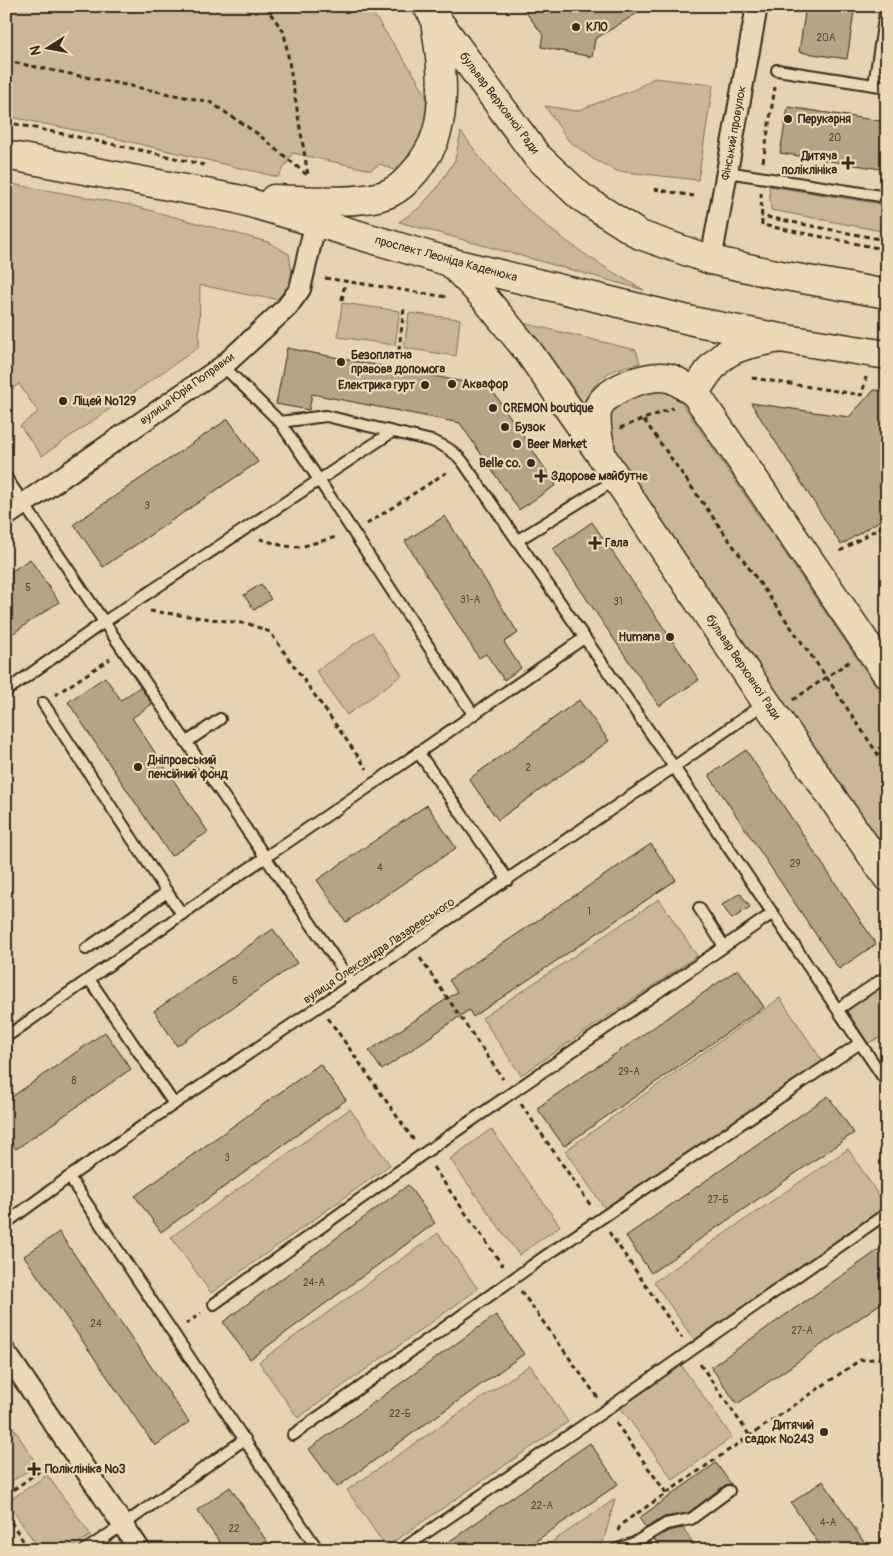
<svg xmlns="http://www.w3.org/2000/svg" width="893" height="1556" font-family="Pangolin,sans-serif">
<rect width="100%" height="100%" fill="#e5d3b1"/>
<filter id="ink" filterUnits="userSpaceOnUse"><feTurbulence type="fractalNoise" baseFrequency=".02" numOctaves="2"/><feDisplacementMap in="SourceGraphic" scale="10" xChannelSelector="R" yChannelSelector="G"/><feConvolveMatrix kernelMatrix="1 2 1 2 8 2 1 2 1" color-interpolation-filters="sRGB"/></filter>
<g filter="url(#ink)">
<g fill="#c9b798" stroke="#82705b">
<polygon points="6,6 368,6 415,76 426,95 427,123 423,137 401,173 380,164 371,170 293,153 278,177 114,138 6,116"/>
<polygon points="654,78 713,85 698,180 617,171 593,159 568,140 545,106 576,111 636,89"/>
<path d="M461 132C475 149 487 170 503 186 542 227 594 263 644 290L399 222 419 208 437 188 455 160Z"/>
<polygon points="6,183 130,205 268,242 289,254 293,282 277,299 254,296 200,285 199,347 42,456 20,426 38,412 19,384 6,393"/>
<polygon points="769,186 887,205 887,232 771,210"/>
<polygon points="342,303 400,311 395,345 338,337"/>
<polygon points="409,313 460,319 456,356 404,348"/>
<path d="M519 322 636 350 640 363C629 366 612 369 603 377 593 386 586 399 579 410Z"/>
<polygon points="656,388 670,393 681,402 887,702 887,858 610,456 607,413 615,401"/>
<polygon points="372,632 402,675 347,715 316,671"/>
<polygon points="659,899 697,956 521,1075 482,1018"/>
<polygon points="887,983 887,1035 868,1043 847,1011"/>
<polygon points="780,998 823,1062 606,1210 565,1151"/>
<polygon points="350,1109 390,1165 211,1293 171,1237"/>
<polygon points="491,1129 560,1226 519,1255 450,1159"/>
<polygon points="848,1149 887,1208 694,1340 654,1282"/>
<polygon points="438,1233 478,1289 298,1418 259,1362"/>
<polygon points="530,1365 568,1422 386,1547 347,1490"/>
<polygon points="681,1365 732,1437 673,1480 621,1408"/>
<polygon points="6,1416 37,1465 6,1485"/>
<polygon points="47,1475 91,1535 69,1550 40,1550 7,1502"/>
<polygon points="615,1499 603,1543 592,1550 540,1550"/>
</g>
<g fill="#b6a487" stroke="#3b2a1e">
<polygon points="521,6 649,6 595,39 592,57 541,47 543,35"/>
<polygon points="806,6 855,6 847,59 799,52"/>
<polygon points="788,107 887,122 887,170 780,153"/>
<polygon points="287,348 490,387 556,485 519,510 460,423 312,394 309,410 276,404"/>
<polygon points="874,390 887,391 887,516 841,545 751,403 849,417"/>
<polygon points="228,419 258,462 103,567 74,524"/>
<polygon points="445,516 518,633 504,642 521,668 504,680 486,654 479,658 405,541"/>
<polygon points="592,522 699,680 659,706 553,549"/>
<polygon points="30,559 59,602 6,638 6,575"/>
<polygon points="261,584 271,599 254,610 244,595"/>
<polygon points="105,677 121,700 140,687 152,704 132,718 208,832 171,856 68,702"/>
<polygon points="579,700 609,741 498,820 469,779"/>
<polygon points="746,750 876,944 839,969 709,775"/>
<polygon points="427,805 456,848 346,922 317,880"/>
<polygon points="651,844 676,880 473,1017 469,1010 382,1070 369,1051 457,992 449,980"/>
<polygon points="740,893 750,907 732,919 722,905"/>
<polygon points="273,929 297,963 177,1046 154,1011"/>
<polygon points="738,969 764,1007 564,1146 537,1108"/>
<polygon points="105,1032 131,1069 16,1149 6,1135 6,1101"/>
<polygon points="320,1064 346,1100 161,1232 135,1196"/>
<polygon points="828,1096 854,1133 651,1273 626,1236"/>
<polygon points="408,1185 435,1223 250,1359 223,1322"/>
<polygon points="59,1232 189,1422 155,1446 24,1256"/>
<polygon points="887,1244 887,1299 737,1404 711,1367"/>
<polygon points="496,1315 524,1354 337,1487 309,1449"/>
<polygon points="590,1443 618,1484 523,1550 437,1550"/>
<polygon points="716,1463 731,1484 725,1485 688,1513 664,1517 646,1528 639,1518"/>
<polygon points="823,1481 869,1550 823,1550 791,1503"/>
<polygon points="230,1487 246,1511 273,1550 225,1550 197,1510"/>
<polygon points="683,1528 698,1550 662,1550 654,1539 668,1531"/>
</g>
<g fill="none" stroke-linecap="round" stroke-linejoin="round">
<defs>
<g id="lane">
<polyline points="777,70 887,87"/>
<polyline points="874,85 886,6"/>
<polyline points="727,172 887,197"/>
<path d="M223 366 280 422 326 416 432 441C445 446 454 451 463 462L674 767 887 1083"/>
<polyline points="280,422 319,480 473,714"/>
<polyline points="7,479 104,622 392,432"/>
<polyline points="518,540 615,480"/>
<polyline points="6,691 104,622 353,985"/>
<polyline points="43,703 167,892"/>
<polyline points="187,742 220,719"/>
<polyline points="418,752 508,880"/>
<polyline points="699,908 724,946"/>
<polyline points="86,949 167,892 182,914"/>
<polyline points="89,979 174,1104"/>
<polyline points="838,1009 887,976"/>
<polyline points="6,1037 182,914 376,782 584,638"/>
<polyline points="69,1177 318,1550"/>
<polyline points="6,1223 69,1177 174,1104 674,767 765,703"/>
<polyline points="214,1304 423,1154 773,913"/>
<polyline points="293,1435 544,1257 860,1043"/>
<polyline points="85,1550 123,1525 245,1439"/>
<polyline points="401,1550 606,1410 887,1213"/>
<polyline points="615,1550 634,1543 666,1524 691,1519 729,1491"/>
</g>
<g id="street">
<polyline points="711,260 757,6"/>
<polyline points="6,516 223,366 287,307 300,289 316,221"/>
<polyline points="6,1353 140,1550"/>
</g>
<g id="secondary">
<polyline points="450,262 483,296 528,351 601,455 766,702 887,877"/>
<path d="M780 338C732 347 720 349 695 393L887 674"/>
<path d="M601 452C599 438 593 419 599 406 608 388 654 371 672 379 680 382 688 389 695 393"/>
</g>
<g id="highway">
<polyline points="427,6 536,155 581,197 640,235 711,260 780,275 887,294"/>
<polyline points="6,155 237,199 450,262 697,322 780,338 887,355"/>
<path d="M274 199C304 200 353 204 381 196 397 192 407 181 417 169 423 161 429 152 433 143 448 108 441 57 435 21"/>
</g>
</defs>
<use href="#lane" stroke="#3b2a1e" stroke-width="14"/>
<use href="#street" stroke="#3b2a1e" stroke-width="24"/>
<use href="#secondary" stroke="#3b2a1e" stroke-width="31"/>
<use href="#highway" stroke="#3b2a1e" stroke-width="31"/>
<g stroke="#3b2a1e" stroke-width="3" stroke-dasharray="5 4" stroke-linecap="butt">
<polyline points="265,6 284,32 308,175"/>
<polyline points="6,61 210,102 258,134 307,175"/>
<polyline points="6,122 154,153 204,165"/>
<polyline points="763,162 775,87"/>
<polyline points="654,189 694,196"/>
<polyline points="761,193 762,225 883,249 884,240 761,216"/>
<polyline points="325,278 447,297"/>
<polyline points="342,300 345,282"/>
<polyline points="399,350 404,308"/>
<polyline points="752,378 862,395 866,377"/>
<polyline points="644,420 827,678 887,768"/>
<polyline points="620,428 673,408"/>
<polyline points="367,524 450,470"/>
<polyline points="260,539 284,546 300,547 336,537"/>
<polyline points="840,551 887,523"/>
<polyline points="150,611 249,624 270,632 367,769"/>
<polyline points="55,695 110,659"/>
<polyline points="793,700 850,661"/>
<polyline points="420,958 503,1079"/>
<polyline points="328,1018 415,1142"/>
<polyline points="521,1104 591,1206"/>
<polyline points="433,1167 503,1266"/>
<polyline points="609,1232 682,1338"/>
<polyline points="521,1291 598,1398"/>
<polyline points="186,1324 201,1313"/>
<polyline points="700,1364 750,1436"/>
<polyline points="616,1423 667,1494"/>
<polyline points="6,1495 48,1465"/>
<polyline points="6,1514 29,1550"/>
<polyline points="618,1531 620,1525 860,1360 887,1358"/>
</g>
<use href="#lane" stroke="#ecdab7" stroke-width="10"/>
<use href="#street" stroke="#ecdab7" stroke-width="20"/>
<use href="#secondary" stroke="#ecdab7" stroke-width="28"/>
<use href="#highway" stroke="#ecdab7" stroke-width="28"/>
</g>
</g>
<g fill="#3b2a1e" stroke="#ecdab7" stroke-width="2">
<circle cx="576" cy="27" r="5"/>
<circle cx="788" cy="119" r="5"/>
<path d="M845.5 155.5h5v5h5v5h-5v5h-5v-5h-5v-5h5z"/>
<circle cx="341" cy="362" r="5"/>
<circle cx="452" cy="384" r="5"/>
<circle cx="425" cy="385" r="5"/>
<circle cx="63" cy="401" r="5"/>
<circle cx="493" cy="408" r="5"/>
<circle cx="505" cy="427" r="5"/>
<circle cx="517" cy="444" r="5"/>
<circle cx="531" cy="463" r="5"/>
<path d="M538.5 468.5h5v5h5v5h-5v5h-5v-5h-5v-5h5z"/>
<path d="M592.5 535.5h5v5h5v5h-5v5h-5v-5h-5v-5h5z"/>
<circle cx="670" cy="637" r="5"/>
<circle cx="138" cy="767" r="5"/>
<circle cx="824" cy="1432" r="5"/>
<path d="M31.5 1461.5h5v5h5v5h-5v5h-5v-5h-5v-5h5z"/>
</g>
<g text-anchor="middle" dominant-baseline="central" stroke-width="4.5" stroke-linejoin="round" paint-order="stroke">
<g font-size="10" fill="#5a4838">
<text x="826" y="38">20А</text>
<text x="835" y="138">20</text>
<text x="147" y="506">3</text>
<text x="28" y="588">5</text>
<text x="470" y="600">31-А</text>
<text x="618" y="602">31</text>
<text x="528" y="768">2</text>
<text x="795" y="864">29</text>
<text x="380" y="868">4</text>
<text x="589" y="912">1</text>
<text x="235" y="981">6</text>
<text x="629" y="1072">29-А</text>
<text x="74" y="1081">8</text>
<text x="227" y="1158">3</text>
<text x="718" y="1200">27-Б</text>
<text x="314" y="1283">24-А</text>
<text x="96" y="1324">24</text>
<text x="802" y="1331">27-А</text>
<text x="400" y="1414">22-Б</text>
<text x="542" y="1506">22-А</text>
<text x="828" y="1523">4-А</text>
<text x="234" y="1529">22</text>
</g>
<g font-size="12" font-weight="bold" fill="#3b2a1e" stroke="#ecdab7" text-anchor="start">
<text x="586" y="27">КЛО</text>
<text x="798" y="119">Перукарня</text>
<text x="837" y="156" text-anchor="end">Дитяча<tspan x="837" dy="14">поліклініка</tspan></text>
<text x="351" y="355">Безоплатна<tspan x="351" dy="14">правова допомога</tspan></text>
<text x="462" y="384">Аквафор</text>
<text x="415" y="385" text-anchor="end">Електрика гурт</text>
<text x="73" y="401">Ліцей №129</text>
<text x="503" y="408">CREMON boutique</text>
<text x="515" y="427">Бузок</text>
<text x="527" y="444">Beer Market</text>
<text x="521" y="463" text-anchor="end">Belle co.</text>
<text x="551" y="476">Здорове майбутнє</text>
<text x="605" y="543">Гала</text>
<text x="660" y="637" text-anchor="end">Humana</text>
<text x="148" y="760">Дніпровський<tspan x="148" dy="14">пенсійний фонд</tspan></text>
<text x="814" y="1425" text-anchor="end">Дитячий<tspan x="814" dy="14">садок №243</tspan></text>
<text x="45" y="1469">Поліклініка №3</text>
</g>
<g font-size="12" fill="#3b2a1e" stroke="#ecdab7">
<text transform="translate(499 103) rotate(53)">бульвар Верховної Ради</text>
<text transform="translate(734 133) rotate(-80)">Фінський провулок</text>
<text transform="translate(446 259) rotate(15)">проспект Леоніда Каденюка</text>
<text transform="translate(187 389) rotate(-36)">вулиця Юрія Поправки</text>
<text transform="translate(743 667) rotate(56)">бульвар Верховної Ради</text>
<text transform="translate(379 951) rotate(-34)">вулиця Олександра Лазаревського</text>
</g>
</g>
<rect width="893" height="1556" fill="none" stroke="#ecdab7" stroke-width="25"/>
<rect x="12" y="12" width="868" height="1531" fill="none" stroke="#3b2a1e" stroke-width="2" filter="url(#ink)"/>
<g transform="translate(48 48) rotate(259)" stroke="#ecdab7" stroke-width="4" paint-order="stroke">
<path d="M0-4L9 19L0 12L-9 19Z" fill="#3b2a1e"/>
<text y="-8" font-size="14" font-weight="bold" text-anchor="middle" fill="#3b2a1e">N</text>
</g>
</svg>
